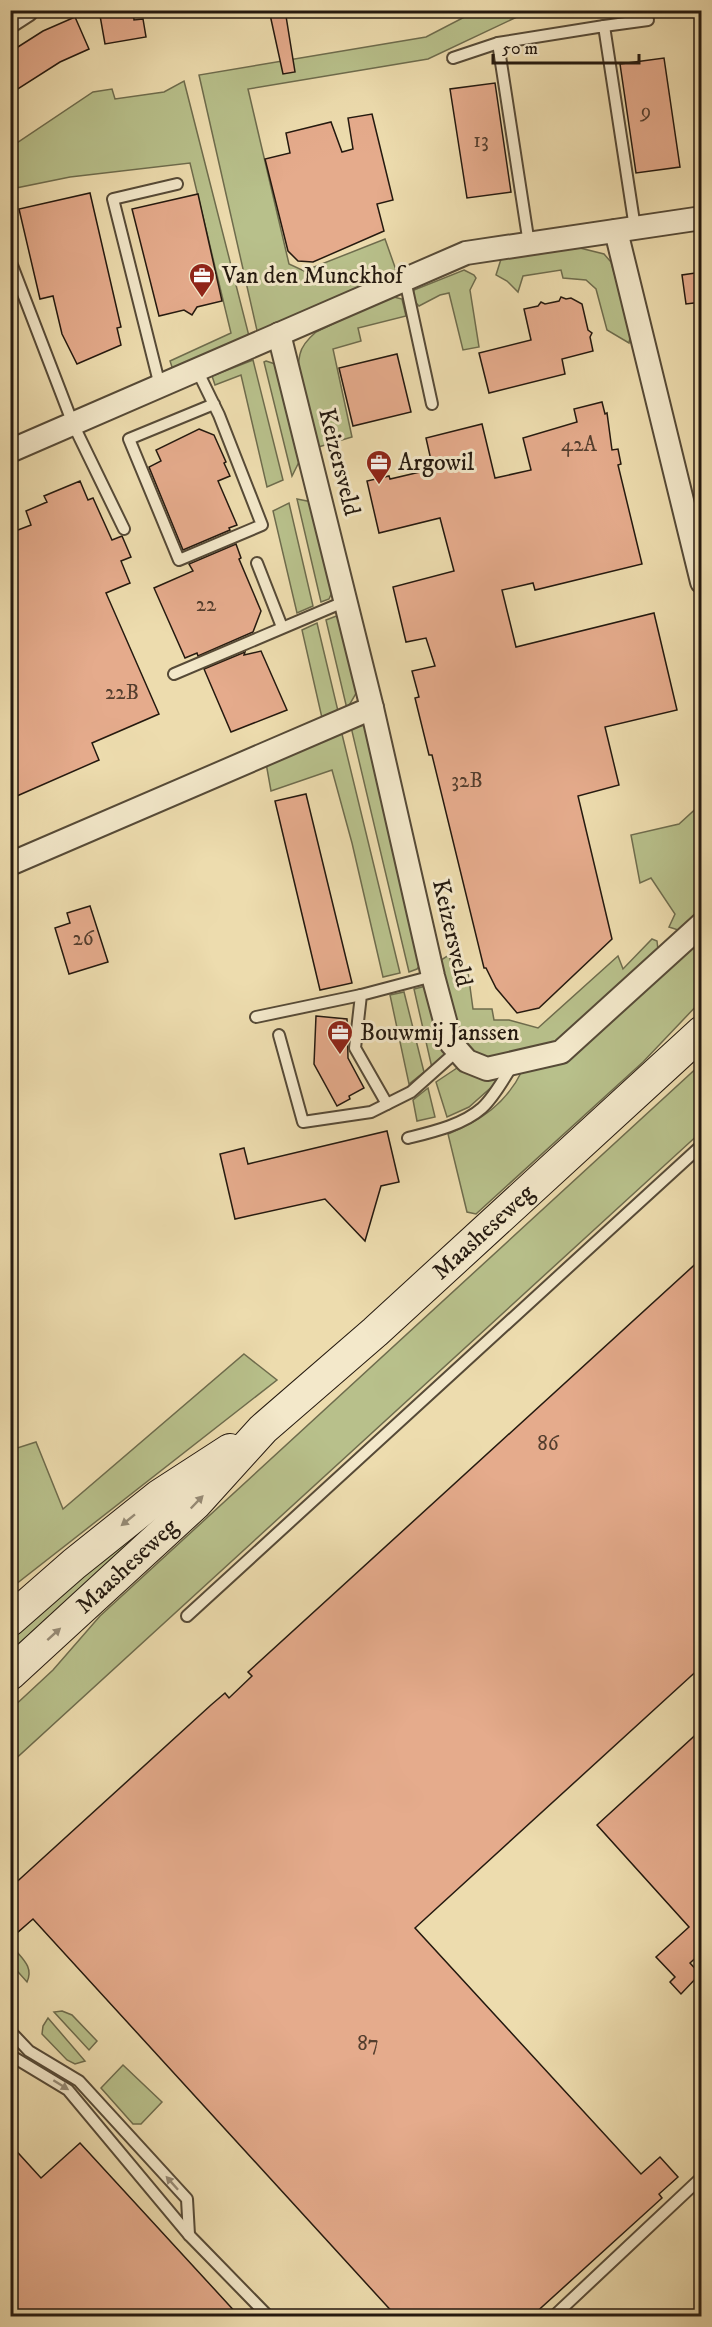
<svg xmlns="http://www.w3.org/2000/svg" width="712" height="2327" font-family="'IM FELL DW Pica',serif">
<rect width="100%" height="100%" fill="#eddcae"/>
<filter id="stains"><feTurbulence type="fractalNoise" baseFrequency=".00333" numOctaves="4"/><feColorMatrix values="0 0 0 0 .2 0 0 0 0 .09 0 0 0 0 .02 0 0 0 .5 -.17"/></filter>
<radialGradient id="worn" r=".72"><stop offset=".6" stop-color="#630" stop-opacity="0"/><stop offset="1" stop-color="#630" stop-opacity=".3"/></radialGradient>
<g fill="#b8c08b" stroke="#6e6c4d" stroke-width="1.5">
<polygon points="476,11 555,11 519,16 428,59 248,89 289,264 304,271 385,239 396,270 258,335 199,75 426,37"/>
<polygon points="184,81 249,336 173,370 170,361 231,333 190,163 70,177 11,189 11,147 93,92 112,89 115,99 164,92"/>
<polygon points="580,248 604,254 611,262 631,333 629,343 607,330 596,289 586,280 563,278 561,270 523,276 518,292 507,281 496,275 502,256"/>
<polygon points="464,270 474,275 476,278 470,290 479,347 463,350 449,293 440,295 419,306 411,298 414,290"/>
<path d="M390 296 402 299 406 316 358 328 361 341 333 349 352 437 315 448C309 421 293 380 300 354 302 345 309 338 316 332Z"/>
<polygon points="253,360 283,480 267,487 241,375 215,385 212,376"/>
<polygon points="266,361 275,364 280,371 301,458 292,476 264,362"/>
<polygon points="297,499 312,502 333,590 329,599 321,602"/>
<polygon points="289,503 313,606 297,613 273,511"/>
<polygon points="339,615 358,690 347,709 326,620"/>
<polygon points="317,623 338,711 322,718 302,630"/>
<polygon points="365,725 421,964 417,969 409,972 351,727"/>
<polygon points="341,730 400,973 383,977 352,843 332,770 271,791 266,763"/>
<polygon points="701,804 701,909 678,930 669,927 675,914 651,878 640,883 631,835 679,824"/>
<path d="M701 937V1001L643 1062 476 1214 467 1212 448 1134C480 1121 506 1104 522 1071Z"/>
<polygon points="652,939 657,941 658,950 558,1043 479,1059 460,1041 441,960 449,955 454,973 468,972 473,1009 492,1009 494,1020 509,1020 538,1028 618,956 623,969"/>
<polygon points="426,986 449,1055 432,1068 414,989"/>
<polygon points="404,992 424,1072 409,1084 390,995"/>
<polygon points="701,1064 701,1132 11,1763 11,1709 53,1670 100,1616"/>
<polygon points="457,1068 482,1078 504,1076 469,1107 447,1117 436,1082"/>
<polygon points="428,1088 435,1117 417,1121 413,1100"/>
<polygon points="244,1354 277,1380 11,1588 11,1450 36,1442 63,1509"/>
<polygon points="197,1483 11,1659 11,1631"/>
<path d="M17 1952C25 1961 33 1969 27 1982L11 1964V1958Z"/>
<polygon points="62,2011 72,2015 97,2041 89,2050 54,2012"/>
<polygon points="48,2018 85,2061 75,2064 67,2060 42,2034 43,2026"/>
<polygon points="123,2065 162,2102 141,2124 133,2124 101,2088"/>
</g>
<g fill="#e5ab8c" stroke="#24190f" stroke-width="1.5">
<polygon points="99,10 133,10 134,20 143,19 146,37 105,44"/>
<polygon points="269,10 285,10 295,72 283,74"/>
<polygon points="75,17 89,49 60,62 10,94 10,52 43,31"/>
<polygon points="664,58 680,167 636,173 620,64"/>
<polygon points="495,83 511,192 467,198 450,89"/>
<polygon points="372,114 393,200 377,204 384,231 313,262 298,261 288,251 265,159 290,153 286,133 331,122 342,152 353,149 348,118"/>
<polygon points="90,193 121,327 117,328 121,345 77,364 62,334 53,296 40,299 19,209"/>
<polygon points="198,194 222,301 197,307 192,315 184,310 159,316 132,209"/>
<polygon points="702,272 702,302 686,304 682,275"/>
<polygon points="561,297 566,299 571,298 582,304 588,330 592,333 590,337 593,351 562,359 565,374 489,393 479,353 531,340 524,309 538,306 541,302 545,304 559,301"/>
<polygon points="397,354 411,412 353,426 339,368"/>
<polygon points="602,402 605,414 607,413 612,450 618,449 621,464 618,465 642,564 535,590 533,583 502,590 516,647 654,613 677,710 605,727 619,785 578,796 612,939 539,1008 517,1013 496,988 486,968 484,968 432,755 429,755 415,698 419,697 412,671 435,666 426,638 406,642 393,587 454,571 440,518 379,533 367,481 389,476 390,479 433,469 426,438 482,424 495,478 531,470 523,438 577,422 574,409"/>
<polygon points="199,429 214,435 226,462 224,463 230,476 218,481 237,525 229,528 230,530 183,550 149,467 161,461 156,450"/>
<polygon points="80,481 88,500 93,498 112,540 122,536 131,557 121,561 130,583 106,593 159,714 92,743 99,760 10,799 10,533 31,525 26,511 47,502 44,496"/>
<polygon points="236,544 241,558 239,559 261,611 253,632 198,656 197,653 185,658 154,588 193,571 189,564"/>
<polygon points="261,651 287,710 231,732 204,669 245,652 244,655"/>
<polygon points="306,794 352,983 320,990 275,801"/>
<polygon points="90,906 108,962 69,974 55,928 70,923 67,913"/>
<polygon points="316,1016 347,1019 348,1058 364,1088 349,1096 350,1099 337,1106 314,1064"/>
<polygon points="387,1131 399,1182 381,1186 365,1241 325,1199 235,1219 220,1154 244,1148 248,1164"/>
<polygon points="702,1258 702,1666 415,1928 641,2174 660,2157 678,2177 659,2194 662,2198 532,2316 396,2316 33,1919 10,1939 10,1888 211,1705 225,1693 229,1698 252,1676 248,1672"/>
<polygon points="702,1729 702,1952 690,1963 700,1974 681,1994 670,1982 675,1977 656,1957 689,1927 597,1825"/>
<polygon points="80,2143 239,2316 10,2316 10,2144 41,2178"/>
</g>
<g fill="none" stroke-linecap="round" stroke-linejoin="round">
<defs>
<g id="service">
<polyline points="604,26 648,20"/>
<polyline points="453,58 498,43"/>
<polyline points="529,244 498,43 604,26 635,228"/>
<polyline points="10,260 73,424 124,529"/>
<polyline points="405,280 432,404"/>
<polyline points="197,370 219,415 262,525 179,560 129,439 214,404"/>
<polyline points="160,386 113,199 177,184"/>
<polyline points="257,563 282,627"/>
<polyline points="174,674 346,601"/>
<polyline points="256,1017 361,995"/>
<polyline points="279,1035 303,1122 371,1112 411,1092 457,1051"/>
<polyline points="387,1104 355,1048 361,995 433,976"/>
<path d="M408 1138C432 1132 463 1125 482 1108 494 1097 503 1080 512 1066"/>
<polyline points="187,1616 702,1145"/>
<polyline points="10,2031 29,2051 79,2081 187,2199 189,2235"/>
<polyline points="10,2055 68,2090 189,2235 268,2316"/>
<polyline points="554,2316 702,2177"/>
</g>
<g id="minor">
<polyline points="10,21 27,10"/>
<polyline points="616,231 702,582"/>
<polyline points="279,334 372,708 433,976 451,1043 467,1061 487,1069 561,1052 702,924"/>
<polyline points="10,451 466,253 702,218"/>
<polyline points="10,864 372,708"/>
</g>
<g id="secondary">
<polyline points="10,1620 74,1564 159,1496 230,1450"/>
<path id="s1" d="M10 1674 195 1504 263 1429 375 1332 702 1032"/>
</g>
</defs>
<use href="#service" stroke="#564a37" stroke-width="14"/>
<use href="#minor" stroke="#564a37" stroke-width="26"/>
<use href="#secondary" stroke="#24190f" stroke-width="34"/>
<use href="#service" stroke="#f3e8ca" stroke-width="10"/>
<use href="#minor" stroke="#f3e8ca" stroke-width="22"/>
<use href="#secondary" stroke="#f3e8ca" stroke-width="32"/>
</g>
<defs><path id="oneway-solid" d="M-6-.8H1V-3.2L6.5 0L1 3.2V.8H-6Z" transform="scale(1.5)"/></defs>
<g fill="#968b76">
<use href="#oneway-solid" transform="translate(197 1502) rotate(-46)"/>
<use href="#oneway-solid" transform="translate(128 1520) rotate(141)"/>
<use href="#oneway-solid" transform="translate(54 1634) rotate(-42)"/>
<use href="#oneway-solid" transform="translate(61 2085) rotate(32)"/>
<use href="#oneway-solid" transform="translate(172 2183) rotate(-132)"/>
</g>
<defs>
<symbol id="office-pin" viewBox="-11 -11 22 30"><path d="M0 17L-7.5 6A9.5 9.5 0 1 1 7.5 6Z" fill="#8f2418" stroke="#f3e8ca"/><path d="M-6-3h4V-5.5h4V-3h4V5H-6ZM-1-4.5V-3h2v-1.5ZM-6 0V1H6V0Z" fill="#fff"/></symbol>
</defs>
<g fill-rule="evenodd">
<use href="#office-pin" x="187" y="261" width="30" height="40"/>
<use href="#office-pin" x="364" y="448" width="30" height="40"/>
<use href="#office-pin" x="325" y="1018" width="30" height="40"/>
</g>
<g text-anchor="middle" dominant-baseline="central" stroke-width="6" stroke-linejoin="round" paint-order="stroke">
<g font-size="21" fill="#543e2e">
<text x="646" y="112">9</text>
<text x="481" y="141">13</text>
<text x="579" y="445">42A</text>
<text x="206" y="605">22</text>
<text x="122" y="693">22B</text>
<text x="467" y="781">32B</text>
<text x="83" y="939">26</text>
<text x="548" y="1444">86</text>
<text x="368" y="2044">87</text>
</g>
<g font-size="24" fill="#24190f" stroke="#f3e8ca" text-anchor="start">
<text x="222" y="276">Van den Munckhof</text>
<text x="398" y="463">Argowil</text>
<text x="360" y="1033">Bouwmij Janssen</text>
</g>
<g font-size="24" fill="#24190f" stroke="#f3e8ca">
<text transform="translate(339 462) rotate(76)">Keizersveld</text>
<text transform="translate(452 933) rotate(77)">Keizersveld</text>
<text stroke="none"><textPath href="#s1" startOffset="648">Maasheseweg</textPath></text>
<text stroke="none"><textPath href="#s1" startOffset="159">Maasheseweg</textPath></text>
</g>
</g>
<rect width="712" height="2327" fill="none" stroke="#eddcae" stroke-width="36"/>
<rect x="12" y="12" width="688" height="2303" fill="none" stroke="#24190f" stroke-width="3"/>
<rect x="18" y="18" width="676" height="2291" fill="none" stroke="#24190f" stroke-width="1.5"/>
<path d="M493 54v9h146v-9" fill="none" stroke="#24190f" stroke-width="3"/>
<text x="502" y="54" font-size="18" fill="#24190f" stroke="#f3e8ca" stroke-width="4.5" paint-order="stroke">50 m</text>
<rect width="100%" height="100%" filter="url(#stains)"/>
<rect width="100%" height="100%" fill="url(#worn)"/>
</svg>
